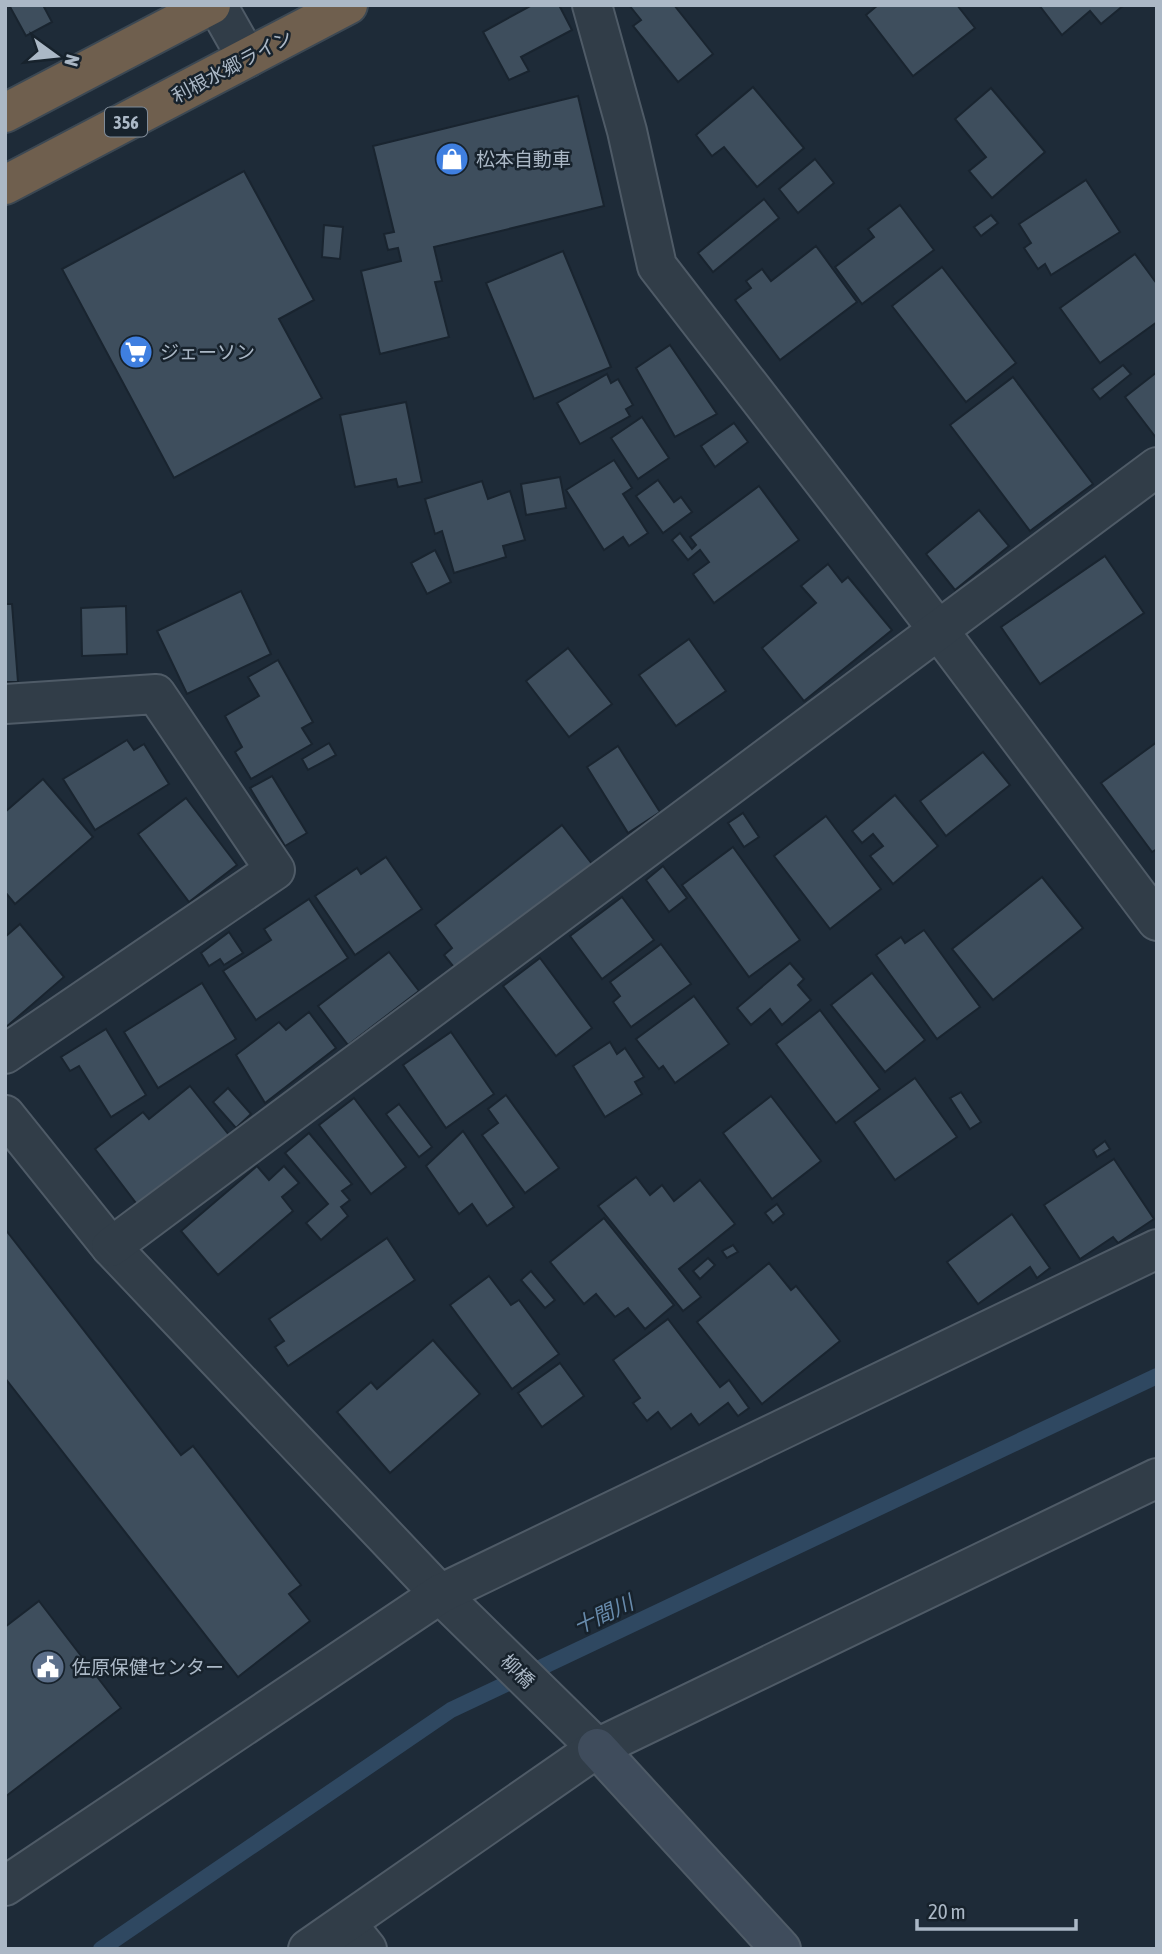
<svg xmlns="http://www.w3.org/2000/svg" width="1162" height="1954" font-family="'Asap Condensed','Noto Sans JP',sans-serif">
<rect width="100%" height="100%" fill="#1e2b38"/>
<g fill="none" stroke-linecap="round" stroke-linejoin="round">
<polyline stroke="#2f4861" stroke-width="16" points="101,1949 451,1710 1157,1376"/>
</g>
<g fill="#3e4e5d" stroke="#19242f" stroke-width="2">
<polygon points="9,5 43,5 52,22 26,36"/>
<polygon points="532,5 559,5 572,30 521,57 529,71 509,80 483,32"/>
<polygon points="629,5 674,5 713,54 678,82 633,26 641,20"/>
<polygon points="878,5 957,5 975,28 913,76 866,15"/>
<polygon points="1039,5 1124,5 1101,24 1090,11 1062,35"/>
<polygon points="753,87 804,148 757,187 724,147 712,156 696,135"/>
<polygon points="991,88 1045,152 992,198 969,171 986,157 955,119"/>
<polygon points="578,96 604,206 434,247 442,281 435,282 449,337 380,354 361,271 401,261 398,248 388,250 384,234 394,232 373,146"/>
<polygon points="815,159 834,183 798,213 779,189"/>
<polygon points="244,171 314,300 279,319 322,398 174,478 62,269"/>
<polygon points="1086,180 1120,232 1051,275 1045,264 1038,269 1024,248 1031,243 1019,224"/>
<polygon points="764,199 779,218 713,272 698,253"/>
<polygon points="900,205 934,250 862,304 835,267 874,237 868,229"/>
<polygon points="991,215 998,223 981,236 974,227"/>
<polygon points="324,225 343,227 340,259 322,257"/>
<polygon points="816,246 857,302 780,360 735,300 751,288 746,281 762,269 771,281"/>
<polygon points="563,251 611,367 534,399 486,283"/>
<polygon points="1135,254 1157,284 1157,322 1100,363 1060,308"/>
<polygon points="942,267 1016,363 966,402 892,306"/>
<polygon points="670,345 717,414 675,437 636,368"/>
<polygon points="1123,365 1131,374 1100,399 1092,389"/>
<polygon points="1157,372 1157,439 1125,397"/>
<polygon points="607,374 611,383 618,379 633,405 626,409 630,416 580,444 557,403"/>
<polygon points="1013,377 1093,484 1030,531 950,425"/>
<polygon points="406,402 422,482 398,487 396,479 355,487 340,415"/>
<polygon points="642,417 669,458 638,479 611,438"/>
<polygon points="734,423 748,442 715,467 701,446"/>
<polygon points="614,460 632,488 623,494 648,533 629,546 623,537 604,550 566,490"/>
<polygon points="560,477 566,508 526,515 521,484"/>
<polygon points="658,480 674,502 681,497 692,512 663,533 636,496"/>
<polygon points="482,481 488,499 510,491 525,540 503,546 506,557 454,573 442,531 435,534 425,499"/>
<polygon points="759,486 799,540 714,603 693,574 709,562 700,550 688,560 672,540 680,533 692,549 696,545 690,537"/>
<polygon points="979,510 1009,546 955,590 926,554"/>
<polygon points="435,550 451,582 427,594 411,563"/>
<polygon points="1105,556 1144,613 1040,684 1001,627"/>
<polygon points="828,564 842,582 848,577 892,630 804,701 762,648 816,603 801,586"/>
<polygon points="241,591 271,654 187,694 157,631"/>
<polygon points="5,604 12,604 18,682 5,682"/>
<polygon points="126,606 127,654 82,656 81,608"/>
<polygon points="689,639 726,691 676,726 639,675"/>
<polygon points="568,648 612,704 569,737 526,681"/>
<polygon points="278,660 313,722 302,728 312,744 251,779 235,752 242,747 225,716 259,696 248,677"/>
<polygon points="127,740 134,750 144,744 169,784 95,830 63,779"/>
<polygon points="1157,742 1157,849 1152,852 1101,783"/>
<polygon points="329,743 336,755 308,770 302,759"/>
<polygon points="618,746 660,812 628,833 587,767"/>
<polygon points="983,752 1010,785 946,836 920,801"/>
<polygon points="272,776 307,833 285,846 250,788"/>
<polygon points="43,779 93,837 15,904 5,892 5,812"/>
<polygon points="895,795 938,846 893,884 870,856 883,846 873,834 862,843 852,831"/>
<polygon points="186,798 237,865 189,902 138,834"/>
<polygon points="743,813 759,837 744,847 728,823"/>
<polygon points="826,816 881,889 830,929 774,856"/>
<polygon points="562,825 592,864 457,971 444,955 452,948 435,925"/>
<polygon points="733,847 800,940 749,977 682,885"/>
<polygon points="386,857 422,909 355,955 315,896 357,868 361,874"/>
<polygon points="663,866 687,898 669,912 646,880"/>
<polygon points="1042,877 1083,928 993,1000 952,949"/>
<polygon points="622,897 654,940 602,979 570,936"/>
<polygon points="309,899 348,958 256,1020 223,971 271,940 264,929"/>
<polygon points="20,924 64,977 5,1028 5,937"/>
<polygon points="924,930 980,1007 937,1039 876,955 901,937 905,943"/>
<polygon points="229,932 243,953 224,965 220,959 209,966 201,953"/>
<polygon points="661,944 691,984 631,1027 613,1002 620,996 610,982"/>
<polygon points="389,952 419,991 348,1045 318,1006"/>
<polygon points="540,958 592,1028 556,1056 503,986"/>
<polygon points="790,963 804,979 798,985 811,1000 782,1025 770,1009 751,1025 737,1008"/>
<polygon points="872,973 925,1040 885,1072 831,1005"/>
<polygon points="202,983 236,1039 158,1088 124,1032"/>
<polygon points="694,996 729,1044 675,1083 663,1066 659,1069 636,1039"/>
<polygon points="820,1010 880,1089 836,1123 776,1044"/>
<polygon points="309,1012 336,1048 265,1103 236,1055 279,1022 286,1030"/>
<polygon points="106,1029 146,1095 111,1117 79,1066 70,1071 61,1057"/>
<polygon points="451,1032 494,1094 446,1128 403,1065"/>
<polygon points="610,1042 617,1054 625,1048 644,1077 635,1082 642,1094 605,1117 573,1066"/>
<polygon points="915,1078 957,1137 895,1180 854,1122"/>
<polygon points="190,1086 229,1135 139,1207 95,1149 143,1112 149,1119"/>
<polygon points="228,1088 251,1114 236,1128 213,1102"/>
<polygon points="961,1092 981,1122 970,1129 950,1098"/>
<polygon points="506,1095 559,1168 525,1193 482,1135 498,1123 488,1109"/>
<polygon points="771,1096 821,1161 772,1199 723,1133"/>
<polygon points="354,1098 406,1167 371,1194 319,1125"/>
<polygon points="399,1104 432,1147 419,1157 386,1114"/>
<polygon points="463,1131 514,1207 487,1226 472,1204 459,1214 426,1166"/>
<polygon points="309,1133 352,1184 342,1191 350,1200 341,1207 348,1216 321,1240 306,1223 328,1204 285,1153"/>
<polygon points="1105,1141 1110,1149 1097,1157 1093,1150"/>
<polygon points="1114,1159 1154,1219 1118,1243 1113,1237 1080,1259 1044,1205"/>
<polygon points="257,1166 269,1180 284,1166 299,1183 282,1197 293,1211 218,1275 181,1231"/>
<polygon points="636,1177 650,1195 662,1185 674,1201 700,1180 735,1224 679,1269 701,1297 683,1311 598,1206"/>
<polygon points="777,1204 784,1214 773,1223 765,1213"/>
<polygon points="1012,1214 1050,1268 1037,1278 1030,1267 978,1304 947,1262"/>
<polygon points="604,1218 674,1305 645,1329 628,1308 615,1317 596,1294 584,1304 550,1262"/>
<polygon points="5,1229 181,1455 193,1446 301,1585 289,1594 310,1621 238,1677 5,1378"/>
<polygon points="387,1238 415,1280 288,1366 275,1347 284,1341 269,1319"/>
<polygon points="733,1245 738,1252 727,1258 722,1251"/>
<polygon points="708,1258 715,1265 700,1279 693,1271"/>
<polygon points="769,1263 791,1290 796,1286 840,1341 762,1404 697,1322"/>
<polygon points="531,1271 555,1300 545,1308 521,1280"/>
<polygon points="489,1276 511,1305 519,1300 559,1354 512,1389 450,1305"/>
<polygon points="668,1319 720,1387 729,1380 749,1408 738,1416 728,1403 699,1425 691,1414 671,1429 658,1412 647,1421 633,1403 640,1398 613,1360"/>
<polygon points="433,1340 480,1394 390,1473 337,1412 371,1382 377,1389"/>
<polygon points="560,1363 584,1396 542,1427 518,1393"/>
<polygon points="39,1601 121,1708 5,1797 5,1627"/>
</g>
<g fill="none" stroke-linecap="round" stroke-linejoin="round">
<defs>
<g id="street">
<polyline points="217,5 247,58"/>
<polyline points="592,5 627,131 657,266 939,631 1157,921"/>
<polyline points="5,704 156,694 275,870 5,1054"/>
<polyline points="5,1115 111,1247 440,1594 597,1748"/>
<polyline points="111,1247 1157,467"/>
<polyline points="5,1886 440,1594 1157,1249"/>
<polyline points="347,1924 367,1949"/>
<polyline points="308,1949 597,1748 1157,1478"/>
</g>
<polyline id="secondary" points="597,1748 781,1949"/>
<g id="highway">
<polyline points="5,113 211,5"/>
<polyline points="5,185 348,5"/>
</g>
</defs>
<use href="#street" stroke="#4f5b67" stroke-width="42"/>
<use href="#secondary" stroke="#4f5b67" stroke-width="42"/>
<use href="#highway" stroke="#3c4853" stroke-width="42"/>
<use href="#street" stroke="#313d48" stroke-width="38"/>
<use href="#secondary" stroke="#3f4c5c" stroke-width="38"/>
<use href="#highway" stroke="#6f5f4e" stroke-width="38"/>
</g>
<defs>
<symbol id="shop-disc" viewBox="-11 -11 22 22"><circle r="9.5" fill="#3f7fe0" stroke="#17222c"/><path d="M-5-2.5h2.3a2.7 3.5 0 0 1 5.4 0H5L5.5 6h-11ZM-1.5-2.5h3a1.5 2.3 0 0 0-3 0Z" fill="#fff"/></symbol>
<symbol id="supermarket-disc" viewBox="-11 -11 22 22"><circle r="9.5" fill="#3f7fe0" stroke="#17222c"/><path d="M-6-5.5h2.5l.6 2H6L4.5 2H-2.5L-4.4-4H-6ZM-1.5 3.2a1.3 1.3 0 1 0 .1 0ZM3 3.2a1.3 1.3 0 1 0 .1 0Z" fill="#fff"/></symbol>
<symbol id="civic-disc" viewBox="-11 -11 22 22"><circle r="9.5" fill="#5c6f8a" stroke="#17222c"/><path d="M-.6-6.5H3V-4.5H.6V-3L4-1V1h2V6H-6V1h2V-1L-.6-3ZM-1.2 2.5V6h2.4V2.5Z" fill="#fff"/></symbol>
</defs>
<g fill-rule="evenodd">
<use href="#shop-disc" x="433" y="140" width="38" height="38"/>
<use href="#supermarket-disc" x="117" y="333" width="38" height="38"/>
<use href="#civic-disc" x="29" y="1648" width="38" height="38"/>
</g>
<g text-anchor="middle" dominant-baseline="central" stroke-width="5" stroke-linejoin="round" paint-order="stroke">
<rect fill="#17222c" stroke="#7f8b98" stroke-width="2" x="105" y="107.5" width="42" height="29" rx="5"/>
<g font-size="18" font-weight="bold" fill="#abb8c6">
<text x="126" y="122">356</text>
</g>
<g font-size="19" fill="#abb8c6" stroke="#17222c">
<text transform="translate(232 66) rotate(-28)">利根水郷ライン</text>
<text transform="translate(518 1671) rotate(45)">柳橋</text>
</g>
<g font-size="19" fill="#abb8c6" stroke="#17222c" text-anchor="start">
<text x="476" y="159">松本自動車</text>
<text x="160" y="352">ジェーソン</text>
<text x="72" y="1667">佐原保健センター</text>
</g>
<g font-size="21" font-style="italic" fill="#688bac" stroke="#17222c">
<text transform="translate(603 1614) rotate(-25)">十間川</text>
</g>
</g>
<rect width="1162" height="1954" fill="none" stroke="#abb8c6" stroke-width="14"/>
<g transform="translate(56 56) rotate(105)" stroke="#17222c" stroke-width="5" paint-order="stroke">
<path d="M0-5L12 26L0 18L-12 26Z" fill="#abb8c6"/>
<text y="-10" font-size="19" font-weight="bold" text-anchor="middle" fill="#abb8c6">N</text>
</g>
<path d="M917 1919v10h159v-10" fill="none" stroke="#abb8c6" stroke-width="3.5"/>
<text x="928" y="1919" font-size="21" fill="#abb8c6" stroke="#17222c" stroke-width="5" paint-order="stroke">20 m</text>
</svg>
